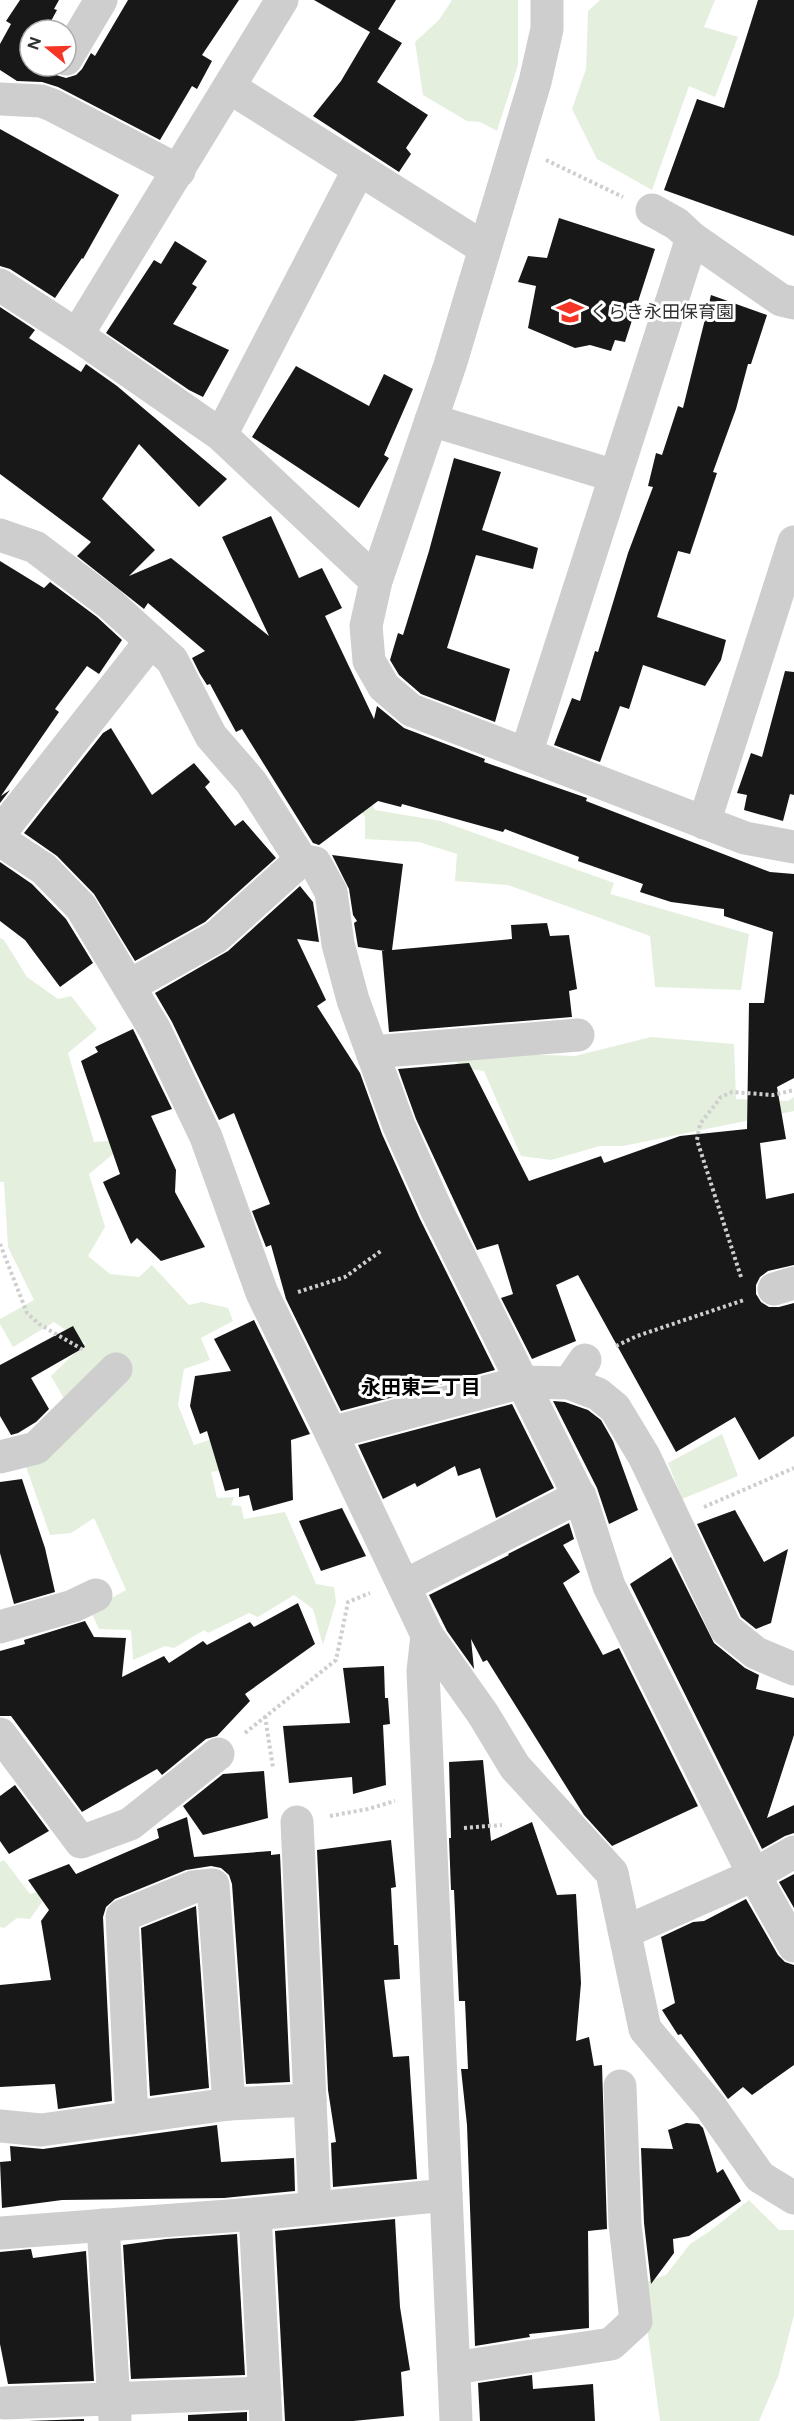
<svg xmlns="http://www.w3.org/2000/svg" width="794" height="2421" font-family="Figtree,'Noto Sans JP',sans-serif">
<rect width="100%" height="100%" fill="#fff"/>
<g fill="#e4efde">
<polygon points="452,0 518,0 518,65 497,131 480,122 467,121 423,95 415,42 439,20"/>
<polygon points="600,0 715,0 704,27 738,37 715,97 689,86 652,190 597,159 572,109 586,69 588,11"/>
<polygon points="345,787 368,797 375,810 441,821 614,883 610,894 749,934 741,990 655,987 650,936 508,885 455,881 457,854 419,842 365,839 365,817"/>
<polygon points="0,938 4,940 27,977 58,999 71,996 97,1029 68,1053 94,1142 113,1141 119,1149 89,1174 105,1227 88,1256 110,1274 139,1277 152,1265 189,1305 202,1302 228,1308 233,1321 201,1338 210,1360 184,1369 178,1405 194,1445 228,1434 227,1469 211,1472 217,1498 234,1497 231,1505 241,1506 244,1519 285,1512 316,1584 334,1587 336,1602 323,1645 313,1609 294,1595 258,1617 249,1613 208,1633 204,1630 174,1648 165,1646 133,1660 131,1630 99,1629 90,1610 126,1590 94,1518 71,1533 50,1535 23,1458 77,1421 51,1376 85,1343 54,1322 13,1347 0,1324 0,1319 34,1300 8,1247 4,1182 0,1182"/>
<polygon points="651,1037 734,1044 736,1099 788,1101 794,1097 794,1111 623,1146 600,1146 551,1160 521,1156 484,1071 456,1067 459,1052 575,1056"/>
<polygon points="722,1434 738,1476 682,1499 668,1463"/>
<polygon points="4,1860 30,1894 52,1888 30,1919 17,1918 4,1928 0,1927 0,1862"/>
<polygon points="749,2200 779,2230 794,2230 794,2315 778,2377 759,2421 660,2421 641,2284 666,2275 690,2244 710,2231"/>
</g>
<g fill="#181818">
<polygon points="20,0 59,0 54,9 57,10 50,23 59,30 30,30 30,66 49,66 56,75 66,78 76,75 82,69 91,53 95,56 128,0 239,0 202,55 212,61 197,89 192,86 160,140 58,87 42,82 17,81 0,70 0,44 11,24 6,21"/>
<polygon points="314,0 396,0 378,29 402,43 377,82 428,115 406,148 411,154 399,172 313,116 341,81 370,32"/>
<polygon points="758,0 794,0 794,236 664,190 697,99 724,108"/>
<polygon points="0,129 119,195 83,259 82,258 55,298 10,269 0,266"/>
<polygon points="559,218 655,249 625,342 615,340 611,351 590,345 575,348 528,328 536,286 518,282 528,256 547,258"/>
<polygon points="175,241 207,261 192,284 197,287 173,324 229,350 203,397 189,390 106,333 154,260 161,264"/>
<polygon points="711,295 767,315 751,364 748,364 736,409 713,472 717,473 690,554 678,551 657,617 726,640 721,660 705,686 643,665 629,709 620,706 600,762 554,745 572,698 580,701 595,651 598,652 628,553 653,487 648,486 656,453 662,455 678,406 683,408"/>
<polygon points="0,307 35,330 29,338 81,372 86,364 117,386 227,479 199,507 139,444 102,499 155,550 129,576 171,558 269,636 222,537 271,516 299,578 322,568 342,608 325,616 374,719 377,706 404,728 485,759 484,762 587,798 586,801 770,872 794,874 794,1078 777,1087 786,1139 760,1143 766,1199 794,1193 794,1265 768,1271 760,1277 756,1285 756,1294 761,1302 769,1307 779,1307 794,1303 794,1436 759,1460 735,1417 676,1452 578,1275 556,1285 576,1341 532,1359 501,1298 513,1294 498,1244 477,1250 416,1119 398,1069 469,1063 529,1181 601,1156 604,1163 680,1136 747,1129 749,1003 764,1003 773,932 724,916 724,909 671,902 640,892 643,884 578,861 579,857 505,829 503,832 402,804 401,807 378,801 319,845 313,843 242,729 236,732 210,684 207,685 200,674 192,658 205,651 148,603 144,609 77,556 91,542 0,474"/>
<polygon points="296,366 369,406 384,374 413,389 384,455 389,458 359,508 252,437"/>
<polygon points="454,458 501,472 482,530 538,548 533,569 476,555 447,648 510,669 495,722 421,694 399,675 390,660 398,633 403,635 429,551"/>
<polygon points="0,561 44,588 50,582 97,617 122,640 99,674 87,666 55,709 59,712 1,796 10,790 0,803"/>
<polygon points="785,671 794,672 794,795 790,794 783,821 744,810 747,795 737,793 751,753 762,757"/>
<polygon points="111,728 152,795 194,763 210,782 205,787 235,826 243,820 276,858 205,922 135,961 94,894 57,856 24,833 103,733"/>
<polygon points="332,855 403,864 392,950 512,939 511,925 547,923 550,936 569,935 577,989 569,991 572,1017 389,1032 382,951 385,951 358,947 354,923 357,921 353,915 349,889"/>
<polygon points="0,862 32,884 66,919 93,963 60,987 25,940 0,921"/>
<polygon points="300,886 313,902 319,942 297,939 326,1000 317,1006 360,1073 382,1134 420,1219 495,1370 341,1411 286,1299 271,1245 266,1247 252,1211 270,1204 234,1113 219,1120 172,1022 155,993 228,951"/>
<polygon points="133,1029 172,1109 151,1116 176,1170 175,1192 205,1247 161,1261 137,1238 131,1244 103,1182 120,1174 81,1061 98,1052 95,1047"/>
<polygon points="254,1320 310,1434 291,1440 293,1500 253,1511 249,1495 239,1497 239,1488 225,1491 207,1431 200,1434 190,1406 195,1376 231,1371 214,1339"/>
<polygon points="73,1326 85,1347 31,1378 49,1409 36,1422 18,1433 11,1435 0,1416 0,1365"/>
<polygon points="553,1401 565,1402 588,1410 601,1420 613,1441 638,1510 609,1524 597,1488"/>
<polygon points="512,1404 554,1488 496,1518 480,1468 458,1476 455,1466 417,1487 415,1483 383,1499 358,1445"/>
<polygon points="22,1479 45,1548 55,1592 14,1604 0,1553 0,1482"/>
<polygon points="342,1508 366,1556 321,1571 299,1521"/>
<polygon points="735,1510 764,1562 788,1549 771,1623 756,1629 741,1617 697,1524"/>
<polygon points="569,1523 574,1539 563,1545 580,1572 563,1583 603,1655 619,1648 698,1806 612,1846 584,1815 487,1660 483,1662 471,1639 474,1669 447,1631 429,1595 509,1555 508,1554"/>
<polygon points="671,1557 714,1643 745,1668 759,1675 756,1689 794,1698 794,1735 767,1818 794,1805 794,1833 785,1836 762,1849 630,1584"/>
<polygon points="298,1603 315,1644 245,1694 250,1701 217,1736 206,1739 162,1775 157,1769 82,1812 11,1716 0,1716 0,1651 25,1644 24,1640 85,1621 94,1637 126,1638 122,1677 164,1656 169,1663 203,1641 207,1645 250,1622 254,1627"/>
<polygon points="384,1666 385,1698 388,1698 390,1724 383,1725 386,1785 353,1794 352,1777 289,1783 283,1726 350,1723 343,1668"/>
<polygon points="483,1760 491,1841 532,1822 557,1895 576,1894 581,1983 576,2041 589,2037 594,2066 602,2065 607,2229 588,2231 589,2328 529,2334 530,2337 475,2346 467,2125 461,2069 468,2069 465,2001 459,2001 454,1890 451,1890 449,1838 451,1838 449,1762"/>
<polygon points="264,1771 268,1818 203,1835 183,1806 223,1774"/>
<polygon points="15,1785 49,1831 9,1854 0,1841 0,1796"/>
<polygon points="187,1817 194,1857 271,1851 271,1855 280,1854 290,2082 246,2084 232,1884 229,1875 221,1868 211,1866 186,1870 115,1899 106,1907 103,1917 112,2101 58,2109 55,2084 0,2087 0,1985 51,1980 41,1921 49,1910 28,1880 69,1864 76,1874 159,1838 157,1829"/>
<polygon points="391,1840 396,1887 391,1888 394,1945 398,1945 400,1979 384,1980 393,2057 409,2056 417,2179 333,2187 331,2143 336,2142 328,2090 317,1850"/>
<polygon points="794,1874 794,1908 779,1882"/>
<polygon points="746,1899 778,1955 785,1962 794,1965 794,2065 752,2095 743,2087 728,2099 681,2034 678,2035 662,2010 675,2003 661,1937 693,1922 704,1921"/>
<polygon points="196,1906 209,2088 150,2096 141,1928"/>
<polygon points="686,2123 699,2124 703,2128 717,2173 723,2169 741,2201 689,2236 673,2239 674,2253 651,2284 644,2223 641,2148 673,2149 668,2130"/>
<polygon points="217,2125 221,2162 294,2158 295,2191 224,2198 62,2200 2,2208 0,2162 11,2161 10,2146 43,2149"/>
<polygon points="395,2219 400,2307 410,2370 401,2372 404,2416 353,2421 285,2421 275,2231"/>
<polygon points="237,2234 245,2375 131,2379 123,2245 166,2239"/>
<polygon points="31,2249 33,2258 86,2251 94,2381 8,2384 0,2344 0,2252"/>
<polygon points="532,2375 533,2389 593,2384 595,2421 480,2421 478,2383"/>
<polygon points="247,2412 247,2421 188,2421 188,2415"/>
<polygon points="84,2419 84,2421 28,2421"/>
</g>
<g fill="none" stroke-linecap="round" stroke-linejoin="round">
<g stroke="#cecece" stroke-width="4" stroke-dasharray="3 3" stroke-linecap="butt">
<polyline points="546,160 623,197"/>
<polyline points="0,1244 27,1313 39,1324 85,1351"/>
<polyline points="741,1277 697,1140 700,1124 721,1097 732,1092 773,1095 794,1090"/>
<polyline points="298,1292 345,1277 381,1251"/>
<polyline points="616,1346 637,1336 744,1300"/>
<polyline points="704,1507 794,1468"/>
<polyline points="265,1716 273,1768"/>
<polyline points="245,1733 336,1660 348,1602 370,1593"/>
<polyline points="330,1816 368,1809 395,1801"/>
<polyline points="464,1828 502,1825"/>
</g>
<g stroke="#cecece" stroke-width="33">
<polyline points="547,0 547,29 535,82 450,365 376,581 366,626 369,661 384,687 411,710 745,838 794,847"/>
<polyline points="66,59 101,0"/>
<polyline points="229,87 484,248"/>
<polyline points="0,99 41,101 52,105 179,171"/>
<polyline points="652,210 677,224 692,238 781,300 794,303"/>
<polyline points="0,285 77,335 221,435 376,581"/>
<polyline points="77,335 282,0"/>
<polyline points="431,420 615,476"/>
<polyline points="221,435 359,169"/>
<polyline points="0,535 35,547 109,603 172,660 211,736 251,782 301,860 315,863 331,892 338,944 353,1000 399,1126 437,1211 582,1502 609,1586 754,1875 794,1946"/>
<polyline points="526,754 692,238"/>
<polyline points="704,823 794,542"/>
<polyline points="0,833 151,641"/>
<polyline points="0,840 44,869 81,907 155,1030 206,1137 262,1293 331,1433 427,1635 483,1714 515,1767 612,1873 645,2029 710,2106 760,2177 794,2198"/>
<polyline points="129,986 216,937 301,860"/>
<polyline points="372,1052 578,1035"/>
<polyline points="774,1289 794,1283"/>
<polyline points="569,1383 585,1360"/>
<polyline points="331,1433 522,1382 569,1383 598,1394 615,1408 644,1456 726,1629 756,1653 794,1669"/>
<polyline points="0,1457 36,1448 116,1369"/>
<polyline points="404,1586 580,1496"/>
<polyline points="0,1627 73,1606 96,1595"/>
<polyline points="427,1635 423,1671 456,2421"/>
<polyline points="0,1734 81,1842 130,1824 218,1754"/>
<polyline points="297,1822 315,2208"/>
<polyline points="625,1932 754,1875 794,1852"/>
<polyline points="132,2118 122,1916 193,1887 213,1885 229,2104"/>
<polyline points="0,2126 41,2130 229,2104 310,2100"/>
<polyline points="255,2214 266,2421"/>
<polyline points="103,2225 115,2419"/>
<polyline points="0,2233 255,2214 446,2195"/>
<polyline points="454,2368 611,2344 636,2321 625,2224 620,2086"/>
<polyline points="4,2403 265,2393"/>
</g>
</g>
<defs>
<symbol id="school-bare" viewBox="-9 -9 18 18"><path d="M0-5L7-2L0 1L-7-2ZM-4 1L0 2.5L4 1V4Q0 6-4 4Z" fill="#f53626" stroke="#fff" stroke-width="2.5" paint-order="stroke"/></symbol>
</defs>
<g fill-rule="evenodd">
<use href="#school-bare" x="551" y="293" width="38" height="38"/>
</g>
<g text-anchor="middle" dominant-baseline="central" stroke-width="6" stroke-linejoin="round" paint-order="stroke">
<g font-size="18" fill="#313131" stroke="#fff" text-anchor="start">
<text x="590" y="312">くらき永田保育園</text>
</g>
<g font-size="20" font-weight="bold" fill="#000" stroke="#fff">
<text x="421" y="1387">永田東二丁目</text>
</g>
</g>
<g transform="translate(48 48) rotate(289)"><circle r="28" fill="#ffffff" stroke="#adadad" stroke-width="1.5"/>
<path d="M0-4.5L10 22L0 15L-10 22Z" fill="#f53626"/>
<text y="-9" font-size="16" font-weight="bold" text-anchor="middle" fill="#313131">N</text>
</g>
</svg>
